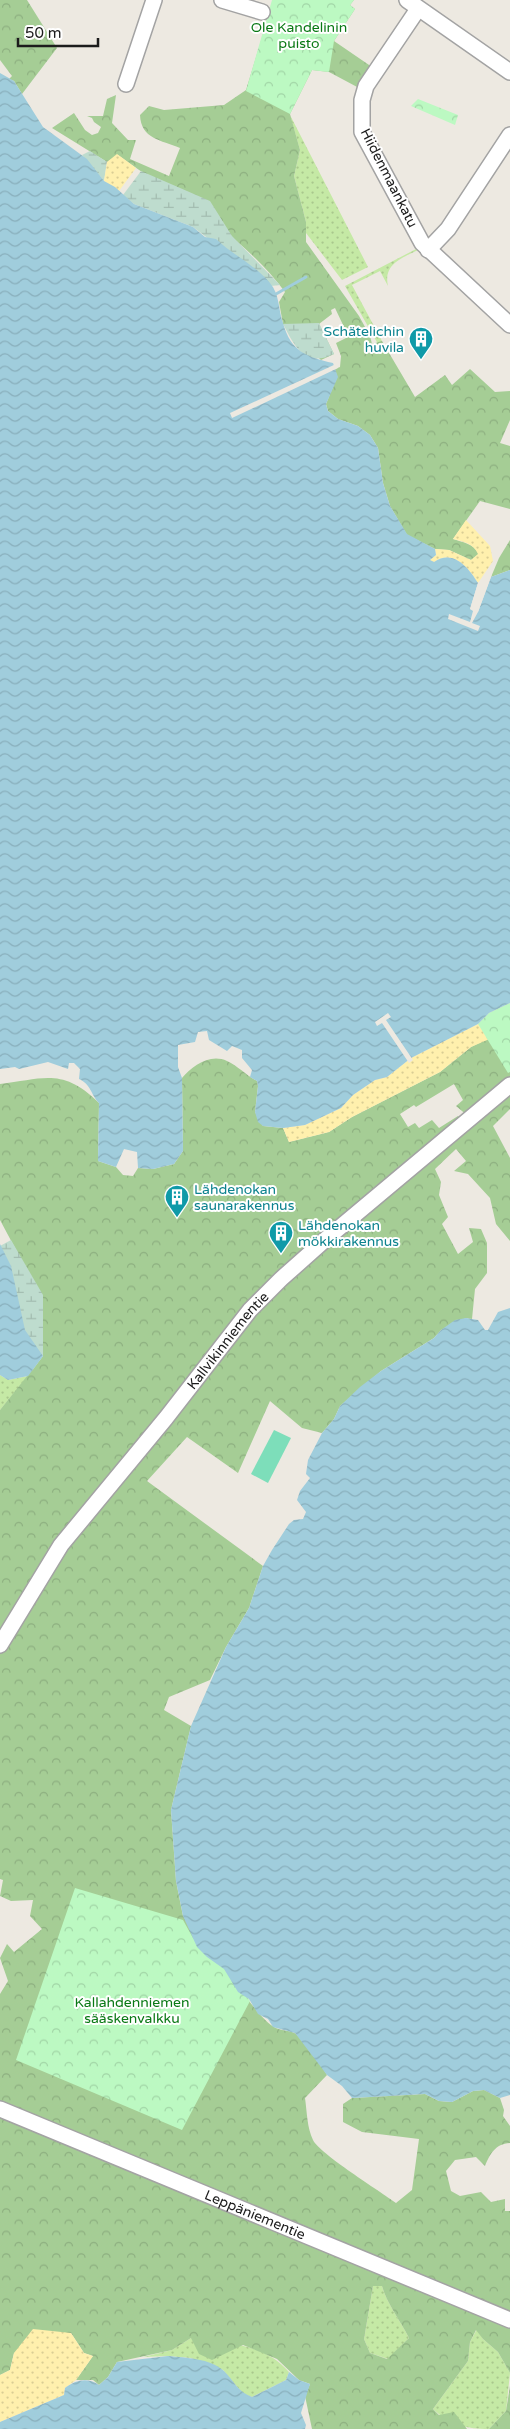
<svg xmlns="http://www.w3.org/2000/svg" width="510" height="2429" font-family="'Varela Round',sans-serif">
<defs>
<pattern id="grass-dots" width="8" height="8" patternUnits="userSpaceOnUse" patternTransform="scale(1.25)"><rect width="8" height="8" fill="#c5e9a5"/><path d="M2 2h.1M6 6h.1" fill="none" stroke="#a9c78d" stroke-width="1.8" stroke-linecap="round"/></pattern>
<pattern id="forest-crowns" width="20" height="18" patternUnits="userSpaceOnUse" patternTransform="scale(1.25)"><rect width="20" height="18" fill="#a5cd95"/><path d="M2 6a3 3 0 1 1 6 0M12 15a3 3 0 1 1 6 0" fill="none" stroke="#8daf80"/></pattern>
<pattern id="wetland-marsh" width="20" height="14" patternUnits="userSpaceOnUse" patternTransform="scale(1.25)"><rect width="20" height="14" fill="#bedcce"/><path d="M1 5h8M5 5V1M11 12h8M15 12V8" fill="none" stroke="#a3bcb0"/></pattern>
<pattern id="sand-dots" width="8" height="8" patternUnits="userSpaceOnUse" patternTransform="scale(1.25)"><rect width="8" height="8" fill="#fff0ad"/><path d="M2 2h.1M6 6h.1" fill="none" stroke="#dacd94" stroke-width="1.8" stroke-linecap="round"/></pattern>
<pattern id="park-crowns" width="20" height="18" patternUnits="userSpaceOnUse" patternTransform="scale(1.25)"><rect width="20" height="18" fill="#bcf9c2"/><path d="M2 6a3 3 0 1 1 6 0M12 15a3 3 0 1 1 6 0" fill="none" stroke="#a1d5a6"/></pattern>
<pattern id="water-waves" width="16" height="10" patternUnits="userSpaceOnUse" patternTransform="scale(1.25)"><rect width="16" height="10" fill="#a0cddc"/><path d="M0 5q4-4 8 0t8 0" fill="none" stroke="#89afbc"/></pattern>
</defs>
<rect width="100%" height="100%" fill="#ede9e1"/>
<g fill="url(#grass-dots)">
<polygon points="290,115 368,267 342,280 306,233 306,222 294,176 300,150"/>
<path d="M418 248V250C402 258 383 264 388 286L380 271 352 285 382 341 378 344 345 286Z"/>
<polygon points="0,1375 8,1380 28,1376 0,1410"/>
<path d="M373 2286H382C387 2304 400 2320 409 2338L388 2359 370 2353 364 2339Z"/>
<path d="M477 2329 483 2339 498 2352 510 2373 506 2411 489 2429C467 2429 450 2425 433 2409L468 2361 470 2342Z"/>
<path d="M191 2338C227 2343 264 2343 289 2372L286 2380 252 2397 243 2394 223 2370 191 2358 168 2356 143 2357 172 2350Z"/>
</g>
<g fill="url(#forest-crowns)" fill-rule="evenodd">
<polygon points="0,0 27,0 57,48 22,94 14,81 9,79 12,76 0,60"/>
<path d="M354 0 350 5 355 9 334 41 372 67 359 88 329 72 312 70 290 114 300 150 294 176 306 222V242L359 316 370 336 372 344 382 341 415 397 445 375 452 385 470 369 495 392 510 391V420L500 443 510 446V509L480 501 453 539C464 543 473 543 479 554L471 560 449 550 435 549 407 535 390 506 383 483 378 448 370 435 358 426 338 419 328 411 326 404 337 377 335 369 340 367 341 356 336 343 346 338 341 329 344 327 335 308 331 310 332 314 319 324 334 354 321 360 283 324 279 302 285 292C242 234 175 197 118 155L107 162 52 128 74 113 85 130 92 135 98 133 101 127 94 122 92 118 87 116H103L107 99 116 95 112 123 128 140H136L130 159 169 176 180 148C161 140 141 139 140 115L149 106 164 110 224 105 246 90 268 18Z"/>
<polygon points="510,540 510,570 491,577 499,558"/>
<path d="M510 1034V1109L493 1126 510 1158V1241L496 1224 490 1198 468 1174 454 1171 466 1161 456 1149 435 1169 441 1182 439 1195 448 1217 442 1224 458 1254 473 1242 469 1228 481 1229 487 1243V1273L475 1289 472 1319 466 1318 441 1330 434 1338 381 1371 340 1406 334 1419 322 1433 302 1428 270 1401 238 1473 187 1437 147 1481 263 1566 249 1608 226 1647 210 1680 169 1697 164 1710 191 1726 171 1810 176 1881 183 1916 238 1992C253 2001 259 2018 274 2027 280 2031 290 2030 296 2034 308 2045 319 2061 327 2075L305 2098C307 2112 307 2128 313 2140 320 2154 380 2191 396 2203L412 2190 419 2139 362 2132 343 2122V2104L352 2098 425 2094 439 2101 452 2102 473 2091 484 2090 500 2098 504 2110 503 2116 510 2126V2143C495 2144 490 2154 485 2166L476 2157 455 2160 446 2171 451 2191 460 2196 481 2192 491 2202 505 2199V2211H510V2373L498 2352 483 2339 476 2330 470 2342 468 2361 433 2409 439 2415 454 2412 467 2429H312L305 2396 310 2384 299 2380 277 2359 243 2345 212 2360 199 2354 191 2338 172 2350 117 2362 108 2377 99 2385 93 2380H76L93 2356 84 2353 71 2333 14 2353 10 2370 0 2375V1994L8 1981 0 1958 7 1944 14 1952 42 1929 30 1916 33 1900 11 1901 0 1896 3 1880 0 1879V1410L43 1356 16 1250 0 1220V1084C43 1079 63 1067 99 1103L98 1161 116 1167 123 1175 133 1176 138 1168 153 1169 174 1164 183 1151 182 1078C192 1066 210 1053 227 1061 238 1066 247 1076 257 1081L258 1086 255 1112 263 1126 283 1128 289 1142 329 1132 352 1117 440 1072 471 1047 487 1039ZM454 1084 463 1100 456 1106 468 1116 462 1121 458 1116 439 1128 432 1120 419 1128 415 1123 408 1127 400 1114 414 1105 416 1107ZM373 2286H382C387 2304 400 2320 409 2338L387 2359 370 2353 364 2339Z"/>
<polygon points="510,2386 510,2429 489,2429 506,2411"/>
</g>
<g fill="url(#wetland-marsh)">
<polygon points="90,151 107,162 104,181 82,155"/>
<polygon points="141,171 210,201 232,236 280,285 271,286 193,227 134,204 123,195"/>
<path d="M319 323 334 354C305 368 295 347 283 324Z"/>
<polygon points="11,1240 43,1295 43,1356 32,1371 0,1246"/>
</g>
<g fill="url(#sand-dots)">
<polygon points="117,154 136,168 119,191 104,181 107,162"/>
<path d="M466 520 490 546 493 561 478 583C468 567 453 549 434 562L429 560 436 555 435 549 449 550 471 560 478 554C473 543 464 542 453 539Z"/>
<polygon points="510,1003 494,1037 471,1047 440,1072 352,1117 329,1132 289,1142 283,1128 305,1125 341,1108 353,1095 375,1080 387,1077 411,1058 478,1024 489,1013"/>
<polygon points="33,2329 71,2333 84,2353 93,2356 76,2380 65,2388 64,2395 0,2422 0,2375 10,2370 14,2353"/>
</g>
<g fill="url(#park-crowns)">
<polygon points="272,0 354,0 350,5 355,9 334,41 329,72 312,70 290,114 246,91"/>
<polygon points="418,99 458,115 455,125 411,106"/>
<polygon points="510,1003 510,1072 508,1073 478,1024 489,1013"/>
<polygon points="75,1888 183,1920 193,1938 230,1972 250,2001 182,2130 16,2060"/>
</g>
<polygon fill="#7ddeba" points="274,1430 291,1438 268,1483 251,1474"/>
<g fill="url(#water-waves)">
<path d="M0 73 14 81 43 127 87 159 104 181 115 187 134 204 193 227 205 237 216 239C233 255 255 265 270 283 280 295 278 309 283 323 291 352 307 357 333 363L338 377 326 404 328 411 338 419 358 426 370 435 378 448 383 483 390 506 407 534 435 549 436 555 430 560 434 562C453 549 468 567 478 583L470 609 478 612 491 577 510 570V1003L489 1013 478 1024 411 1058 387 1077 375 1080 353 1095 341 1108 305 1125 283 1128 263 1126 258 1122 255 1112 258 1086 257 1081 250 1077 252 1070 242 1058V1050L232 1046 227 1051 209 1040 207 1031 198 1032 195 1042 178 1045V1067L182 1078 183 1151 174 1164 153 1169 138 1168 137 1152 124 1149 116 1167 98 1161 99 1103C91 1095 91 1084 79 1079L80 1069 74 1063H69L68 1069 48 1062 19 1069 15 1067 0 1069Z"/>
<polygon points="0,1244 11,1266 25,1330 43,1356 28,1376 8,1380 0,1375"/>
<polygon points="510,1308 510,2095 500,2098 484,2090 473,2091 452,2102 439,2101 425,2094 352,2098 342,2086 327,2075 295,2033 273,2027 268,2019 258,2014 249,1999 238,1992 224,1969 207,1957 197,1947 183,1916 176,1881 171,1810 191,1726 226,1647 249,1608 263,1566 272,1550 289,1524 294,1520 303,1519 306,1512 297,1500 300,1491 310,1478 306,1474 308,1460 322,1433 334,1419 340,1406 360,1387 381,1371 434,1338 441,1330 455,1320 466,1318 478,1320 485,1330 488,1330 498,1312"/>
<path d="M168 2356C186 2358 210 2358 224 2371 234 2381 238 2392 252 2397L286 2380 289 2372 299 2380 310 2384 301 2413 306 2425 305 2429H0V2422L64 2395 65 2388C76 2380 87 2377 99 2385L108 2377 117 2362Z"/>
</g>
<g fill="#ede9e1">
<polygon points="336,364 338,368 262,404 232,418 230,413"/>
<polygon points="492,574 478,612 472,623 480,626 478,631 448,619 449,614 470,622 473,611 470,609 478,583 479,581 473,608 477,609 489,576"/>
<polygon points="388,1013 391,1017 386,1020 413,1060 409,1063 382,1023 377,1026 375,1022"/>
</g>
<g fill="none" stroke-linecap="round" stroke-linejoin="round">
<polyline stroke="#a0cddc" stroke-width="3" points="276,294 306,277"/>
<defs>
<g id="minor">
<polyline points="222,0 262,12"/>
<polyline points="407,0 510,72"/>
<polyline points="418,9 366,86 362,100 362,132 422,243 510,325"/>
<polyline points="126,84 154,0"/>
<polyline points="428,250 448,229 510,135"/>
<path id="s1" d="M0 1645 61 1545 166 1418 250 1310 281 1279 326 1239 510 1085"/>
<path id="s2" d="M0 2109 510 2320"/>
</g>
</defs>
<use href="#minor" stroke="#a3a3a3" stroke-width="18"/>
<use href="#minor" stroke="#fff" stroke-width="15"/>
</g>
<defs>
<symbol id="building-pin" viewBox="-11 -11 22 30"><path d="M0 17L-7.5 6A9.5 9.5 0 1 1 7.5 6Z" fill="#0f9aa8" stroke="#fff"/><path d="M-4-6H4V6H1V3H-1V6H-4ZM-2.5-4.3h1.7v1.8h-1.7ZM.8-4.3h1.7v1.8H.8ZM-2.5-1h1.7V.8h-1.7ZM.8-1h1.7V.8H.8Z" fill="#fff"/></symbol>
</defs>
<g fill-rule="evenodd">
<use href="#building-pin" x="407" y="325" width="28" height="38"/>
<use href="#building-pin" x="163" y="1183" width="28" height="38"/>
<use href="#building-pin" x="267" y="1219" width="28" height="38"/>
</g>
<g text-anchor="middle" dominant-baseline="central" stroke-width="4" stroke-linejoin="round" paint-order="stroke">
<g font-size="14" fill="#0a7915" stroke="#fff">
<text x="299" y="27">Ole Kandelinin<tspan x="299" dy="16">puisto</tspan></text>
<text x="132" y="2002">Kallahdenniemen<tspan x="132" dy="16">sääskenvalkku</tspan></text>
</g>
<g font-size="14" fill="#1c1c1c" stroke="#fff">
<text transform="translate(389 178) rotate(63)">Hiidenmaankatu</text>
<text stroke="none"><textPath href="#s1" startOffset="381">Kallvikinniementie</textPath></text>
<text stroke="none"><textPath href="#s2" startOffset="276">Leppäniementie</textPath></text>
</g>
<g font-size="14" fill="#0d838f" stroke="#fff" text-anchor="start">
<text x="404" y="331" text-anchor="end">Schätelichin<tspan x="404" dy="16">huvila</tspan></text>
<text x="194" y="1189">Lähdenokan<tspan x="194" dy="16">saunarakennus</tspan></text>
<text x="298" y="1225">Lähdenokan<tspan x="298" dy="16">mökkirakennus</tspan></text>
</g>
</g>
<path d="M18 38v8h80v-8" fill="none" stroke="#1c1c1c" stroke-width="2.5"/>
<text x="25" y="38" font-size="15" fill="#1c1c1c" stroke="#ffffff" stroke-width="4" paint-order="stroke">50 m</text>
</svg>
